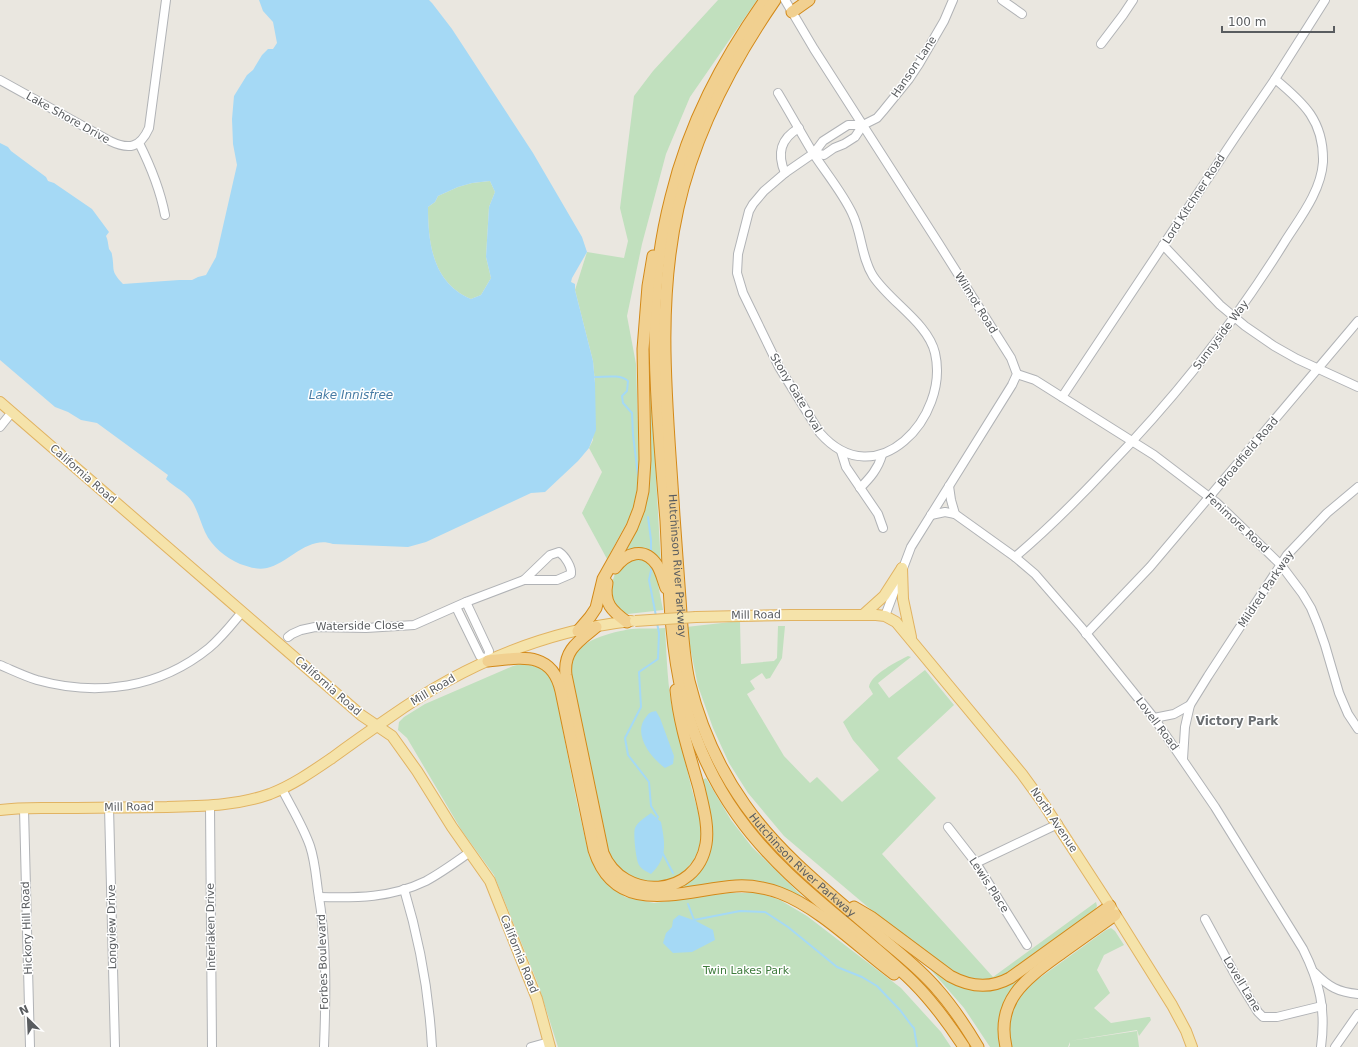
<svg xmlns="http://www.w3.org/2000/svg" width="1358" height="1047" font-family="'DejaVu Sans',sans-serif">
<rect width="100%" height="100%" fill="#eae7e0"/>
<g fill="#c1e0be">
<polygon points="718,0 757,0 690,97 666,154 642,244 627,316 636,364 640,489 632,513 607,559 582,513 602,472 589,448 593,440 595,383 593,361 575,290 587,252 624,258 628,241 620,208 634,96 653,71"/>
<path d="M490 181 495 192 489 207 486 257 491 278 481 295 471 299C433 283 428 244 428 207L435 202 438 196 458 187 472 183Z"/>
<polygon points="647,387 651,387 661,566 649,551 620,558 640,518"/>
<polygon points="638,557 648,561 655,569 663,610 628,614 619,612 610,599 611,585 616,571 626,561"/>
<path d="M740 621 741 664 774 661 777 658 778 626H785L782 658 770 678 766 679 762 673 750 681 755 689 747 694 784 756 810 783 817 777 842 802 879 770 853 740 843 722 873 694 869 687C870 675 898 661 908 656L911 657 878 683 889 698 925 670 954 705 897 758 936 798 882 854 993 977 1096 902 1097 906 1095 910 1013 970 997 979 984 981 969 980 949 970 895 930 784 836 748 793 729 763 713 728 698 686 686 627Z"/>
<path d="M665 628C667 658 667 687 674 716 680 740 686 765 692 790 696 805 702 821 701 837 699 866 670 891 641 881 622 874 615 865 605 847L571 670C571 667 571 664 571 661 577 640 613 632 631 629 642 628 654 629 665 628Z"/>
<polygon points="525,663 542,669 553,680 577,803 589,855 600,876 625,897 654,903 728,893 759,893 780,900 807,916 901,988 941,1032 951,1047 558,1047 538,984 494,875 462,831 407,738 398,730 399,722 404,717 425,704 513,666"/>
<path d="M706 778 731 820 752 847 804 898 803 900 786 890H675L674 888C682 882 692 876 699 869 720 849 706 805 702 780Z"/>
<polygon points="1111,928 1115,931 1124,945 1104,955 1097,970 1110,993 1094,1008 1111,1023 1148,1017 1150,1017 1151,1020 1139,1036 1137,1030 1070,1041 1137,1031 1139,1047 1069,1047 1070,1045 1070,1042 1068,1047 1012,1047 1010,1041 1010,1022 1015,1005 1027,987 1106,930"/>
<polygon points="1033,966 1021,978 1010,993 1001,1021 999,1037 1002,1047 990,1047 964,1008 931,970 933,969 977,990"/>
</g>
<g fill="#a5d9f5" fill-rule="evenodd">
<path d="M259 0H429L432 3 452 29 533 153 582 237 587 252 572 278 571 282 575 284V290L593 361 595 383 596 430 589 448 578 461 545 492 531 493 426 542 408 547 333 544C308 535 289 563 267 568 257 570 249 567 240 564 225 557 212 547 205 532 201 523 198 512 193 503 187 492 175 488 166 479L168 475 97 423 81 420 68 412 55 407 0 360V143L8 147 11 151 46 177 48 181 54 183 92 209 109 232 106 236C108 240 108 244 109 249 110 251 112 252 112 255 115 271 110 270 123 284L179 280H192L198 277 206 275 216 257 237 165 233 144 232 119 234 96 247 75 253 70 262 55 268 49H273L277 43 273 22 263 11ZM490 181 495 192 489 207 486 257 491 278 481 295 471 299C433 283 428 244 428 207L435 202 438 196 458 187 472 183Z"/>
<path d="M656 711 660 718 674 756 673 764 665 768C651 758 632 734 646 717 649 713 650 712 656 711Z"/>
<path d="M651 813 661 822C665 843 668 858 651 874 646 871 642 870 639 865 636 860 633 833 635 828 638 821 646 817 651 813Z"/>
<polygon points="679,915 696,921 713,930 715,940 692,952 673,953 663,943 666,933 672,927 673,920"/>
</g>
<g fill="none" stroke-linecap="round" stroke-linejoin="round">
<g stroke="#a5d9f5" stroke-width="2">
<path d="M595 377C605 377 620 374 628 381L627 391 622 396 623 403 632 413 633 435 638 475"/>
<polyline points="648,517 651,540 651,553"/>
<polyline points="652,566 649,580 656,616"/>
<polyline points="656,820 658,817 651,806 649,782 628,755 625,738 641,707 639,672 658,659 659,633 657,623"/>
<polyline points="662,852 673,873"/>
<polyline points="688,904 694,920 740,911 765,912 788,927 837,967 862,977 877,986 900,1010 912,1026 914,1028 917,1047"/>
</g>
<defs>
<g id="minor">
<polyline points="785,0 814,49 939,244 1011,358 1017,374 1012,385 911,547 885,616"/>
<polyline points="1002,0 1022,14"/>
<polyline points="1101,44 1123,15 1133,0"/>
<path d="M0 80 110 141C129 150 140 148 149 128L166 0"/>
<path d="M778 93C790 113 801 133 813 153 826 173 842 192 852 213 862 233 861 257 873 276 890 302 928 323 935 353 950 417 876 497 820 433L779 367 743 293 737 273 738 254 749 211 753 204 764 191 785 173 814 153 823 141 848 125H863"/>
<path d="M139 143C151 167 160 189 165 215"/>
<polyline points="814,153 824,155 834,148 844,144 855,137 863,125 877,118 883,111 909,79 919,64 944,21 953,0"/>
<path d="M785 173C777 154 780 139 799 128"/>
<polyline points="1163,245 1220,305 1245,326 1274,346 1297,359 1358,387"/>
<polyline points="1017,374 1035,380 1154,455 1217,503 1281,565 1302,593 1311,608 1318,625 1325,645 1339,693 1348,714 1358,729"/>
<polyline points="1062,397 1236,136 1275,79 1325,0"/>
<polyline points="0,427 12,412"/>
<polyline points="841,451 846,467 878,514 883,528"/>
<polyline points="949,486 951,500 955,514"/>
<path d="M860 488C870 478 878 469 882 455"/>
<path d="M931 515 945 512 955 514 1015 557 1035 574 1081 627 1154 718 1215 807 1303 949C1320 983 1326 1009 1321 1047"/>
<path d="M559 552C565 556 572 567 571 574L557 580H524L550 555Z"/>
<path d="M1015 557C1048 529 1078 499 1107 468 1174 399 1233 325 1284 243 1299 219 1321 192 1323 162 1324 121 1304 103 1275 79"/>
<polyline points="456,607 480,656 488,661 489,651 466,602"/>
<polyline points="1086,634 1150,567 1358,321"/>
<polyline points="288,637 292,634 301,630 315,627 366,628 414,625 466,602 524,580"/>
<path d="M0 665C12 670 24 676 37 680 98 697 160 688 209 648 222 637 232 624 242 612"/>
<polyline points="1154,718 1174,714 1190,705"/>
<polyline points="1183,759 1185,727 1190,705 1208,676 1287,555 1327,513 1358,487"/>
<path d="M282 789C291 807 303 826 310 846 315 861 316 877 318 891 327 943 326 995 324 1047"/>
<polyline points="210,806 212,1047"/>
<polyline points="109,807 115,1047"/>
<polyline points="24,809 30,1047"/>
<polyline points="948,827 976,863 1027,945"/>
<polyline points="976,863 1058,824"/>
<path d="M404 889C420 942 429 992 432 1047"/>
<path d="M319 897C357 898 391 898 426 881 441 873 456 862 470 852"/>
<polyline points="1205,919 1238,980 1258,1012 1263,1017 1277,1017 1322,1006"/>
<path d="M1315 973C1329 987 1338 992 1358 994"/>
<polyline points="531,1047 549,1042"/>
<polyline points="1335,1047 1358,1014"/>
</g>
<g id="major">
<polyline points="0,402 361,715 392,736 417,771 452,827 490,881 537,999 550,1047"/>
<polyline points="902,568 903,599 911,637"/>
<polyline points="864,614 884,596 902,568"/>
<polyline points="696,617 791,615 876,615 885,616 896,622 1022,774 1043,803 1110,906 1172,1005 1186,1031 1192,1047"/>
<path d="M0 810C20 807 41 808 61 808 96 808 131 807 167 807 202 806 236 806 270 794 293 785 313 771 332 758 351 744 371 730 390 717 462 666 544 631 631 621"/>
</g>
<g id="highway">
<path d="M765 0C722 61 689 123 671 197 660 240 654 286 655 331 655 394 661 458 666 521 669 579 669 640 683 697 694 739 712 780 737 815 784 882 855 926 913 982 933 1002 949 1024 964 1047"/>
<path id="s1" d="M775 0C731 64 695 132 678 208 655 310 668 413 674 516 676 543 678 571 680 599 682 626 683 654 689 681 700 726 718 767 745 805 782 858 836 898 885 941 903 956 922 971 937 989 953 1007 966 1027 978 1047"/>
<polyline points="792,12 809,0"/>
<path d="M615 568C626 553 644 546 657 565 661 571 663 580 666 588"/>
<path d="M607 583C603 603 612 611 627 622"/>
<path d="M596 627C579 641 563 650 566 675L603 853C623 902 697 898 706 844 709 826 703 806 699 788 690 756 679 723 676 690"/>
<polyline points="578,631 590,617 596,608 603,579 621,547 632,527 639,509 643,491 645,460 643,349 648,286 653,256"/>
<path d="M488 661C520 658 552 650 561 691L594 850C616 919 682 890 736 886 751 885 766 888 780 893 820 908 860 949 894 974"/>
<path d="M854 907 871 917 950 976C970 987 990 989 1010 978L1110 906"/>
<path d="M1006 1047C995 998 1029 977 1063 952 1080 940 1098 927 1115 915"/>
</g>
</defs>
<use href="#minor" stroke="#b1b3b6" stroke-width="10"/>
<use href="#major" stroke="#e1b362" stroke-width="12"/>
<use href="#highway" stroke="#d38918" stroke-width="13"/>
<use href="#minor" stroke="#fff" stroke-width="8"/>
<use href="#major" stroke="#f5e3aa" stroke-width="10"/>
<use href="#highway" stroke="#f1d090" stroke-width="11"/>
<defs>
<polyline id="major-bridge" points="635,621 696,617"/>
</defs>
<use href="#major-bridge" stroke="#e1b362" stroke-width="12" stroke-linecap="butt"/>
<use href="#major-bridge" stroke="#f5e3aa" stroke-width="10"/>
</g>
<g text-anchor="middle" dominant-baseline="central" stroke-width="3" stroke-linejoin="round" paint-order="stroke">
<g font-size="11" fill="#595c5f" stroke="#fff">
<text transform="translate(914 67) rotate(-56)">Hanson Lane</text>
<text transform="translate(68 118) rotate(29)">Lake Shore Drive</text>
<text transform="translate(1194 199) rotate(-57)">Lord Kitchner Road</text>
<text transform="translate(976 303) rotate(58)">Wilmot Road</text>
<text transform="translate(1221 335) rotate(-53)">Sunnyside Way</text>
<text transform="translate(796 393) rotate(59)">Stony Gate Oval</text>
<text transform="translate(1248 452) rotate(-50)">Broadfield Road</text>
<text transform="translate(83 474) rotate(41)">California Road</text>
<text transform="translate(1237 523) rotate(43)">Fenimore Road</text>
<text stroke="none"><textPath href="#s1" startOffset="590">Hutchinson River Parkway</textPath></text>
<text transform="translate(1266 589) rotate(-56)">Mildred Parkway</text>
<text transform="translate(756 615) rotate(-1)">Mill Road</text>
<text transform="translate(360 626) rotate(-1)">Waterside Close</text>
<text transform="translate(328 686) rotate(41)">California Road</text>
<text transform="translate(433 690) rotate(-31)">Mill Road</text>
<text transform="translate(1157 724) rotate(53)">Lovell Road</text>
<text transform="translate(129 807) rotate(-1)">Mill Road</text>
<text transform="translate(1054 820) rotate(56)">North Avenue</text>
<text stroke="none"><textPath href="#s1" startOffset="926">Hutchinson River Parkway</textPath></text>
<text transform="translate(989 885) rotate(57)">Lewis Place</text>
<text transform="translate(112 927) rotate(-91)">Longview Drive</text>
<text transform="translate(211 927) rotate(-91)">Interlaken Drive</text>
<text transform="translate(27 928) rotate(-92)">Hickory Hill Road</text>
<text transform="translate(519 954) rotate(68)">California Road</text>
<text transform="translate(323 962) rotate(-92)">Forbes Boulevard</text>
<text transform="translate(1242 984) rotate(59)">Lovell Lane</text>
</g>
<g font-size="11" fill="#3e7b3c" stroke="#fff">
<text x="746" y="970">Twin Lakes Park</text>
</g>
<g font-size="12" font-style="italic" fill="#467ba4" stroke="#fff">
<text x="351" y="395">Lake Innisfree</text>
</g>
<g font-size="12" font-weight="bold" fill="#6a6e71" stroke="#fff">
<text x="1237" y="721">Victory Park</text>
</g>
</g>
<g transform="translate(28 1019) rotate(336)" stroke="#ffffff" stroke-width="3" paint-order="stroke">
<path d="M0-3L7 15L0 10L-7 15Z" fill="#595c5f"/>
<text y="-6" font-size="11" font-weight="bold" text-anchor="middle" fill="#595c5f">N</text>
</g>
<path d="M1222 26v6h112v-6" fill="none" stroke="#595c5f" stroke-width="2"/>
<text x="1228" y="26" font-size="12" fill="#595c5f" stroke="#ffffff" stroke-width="3" paint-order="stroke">100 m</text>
</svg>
